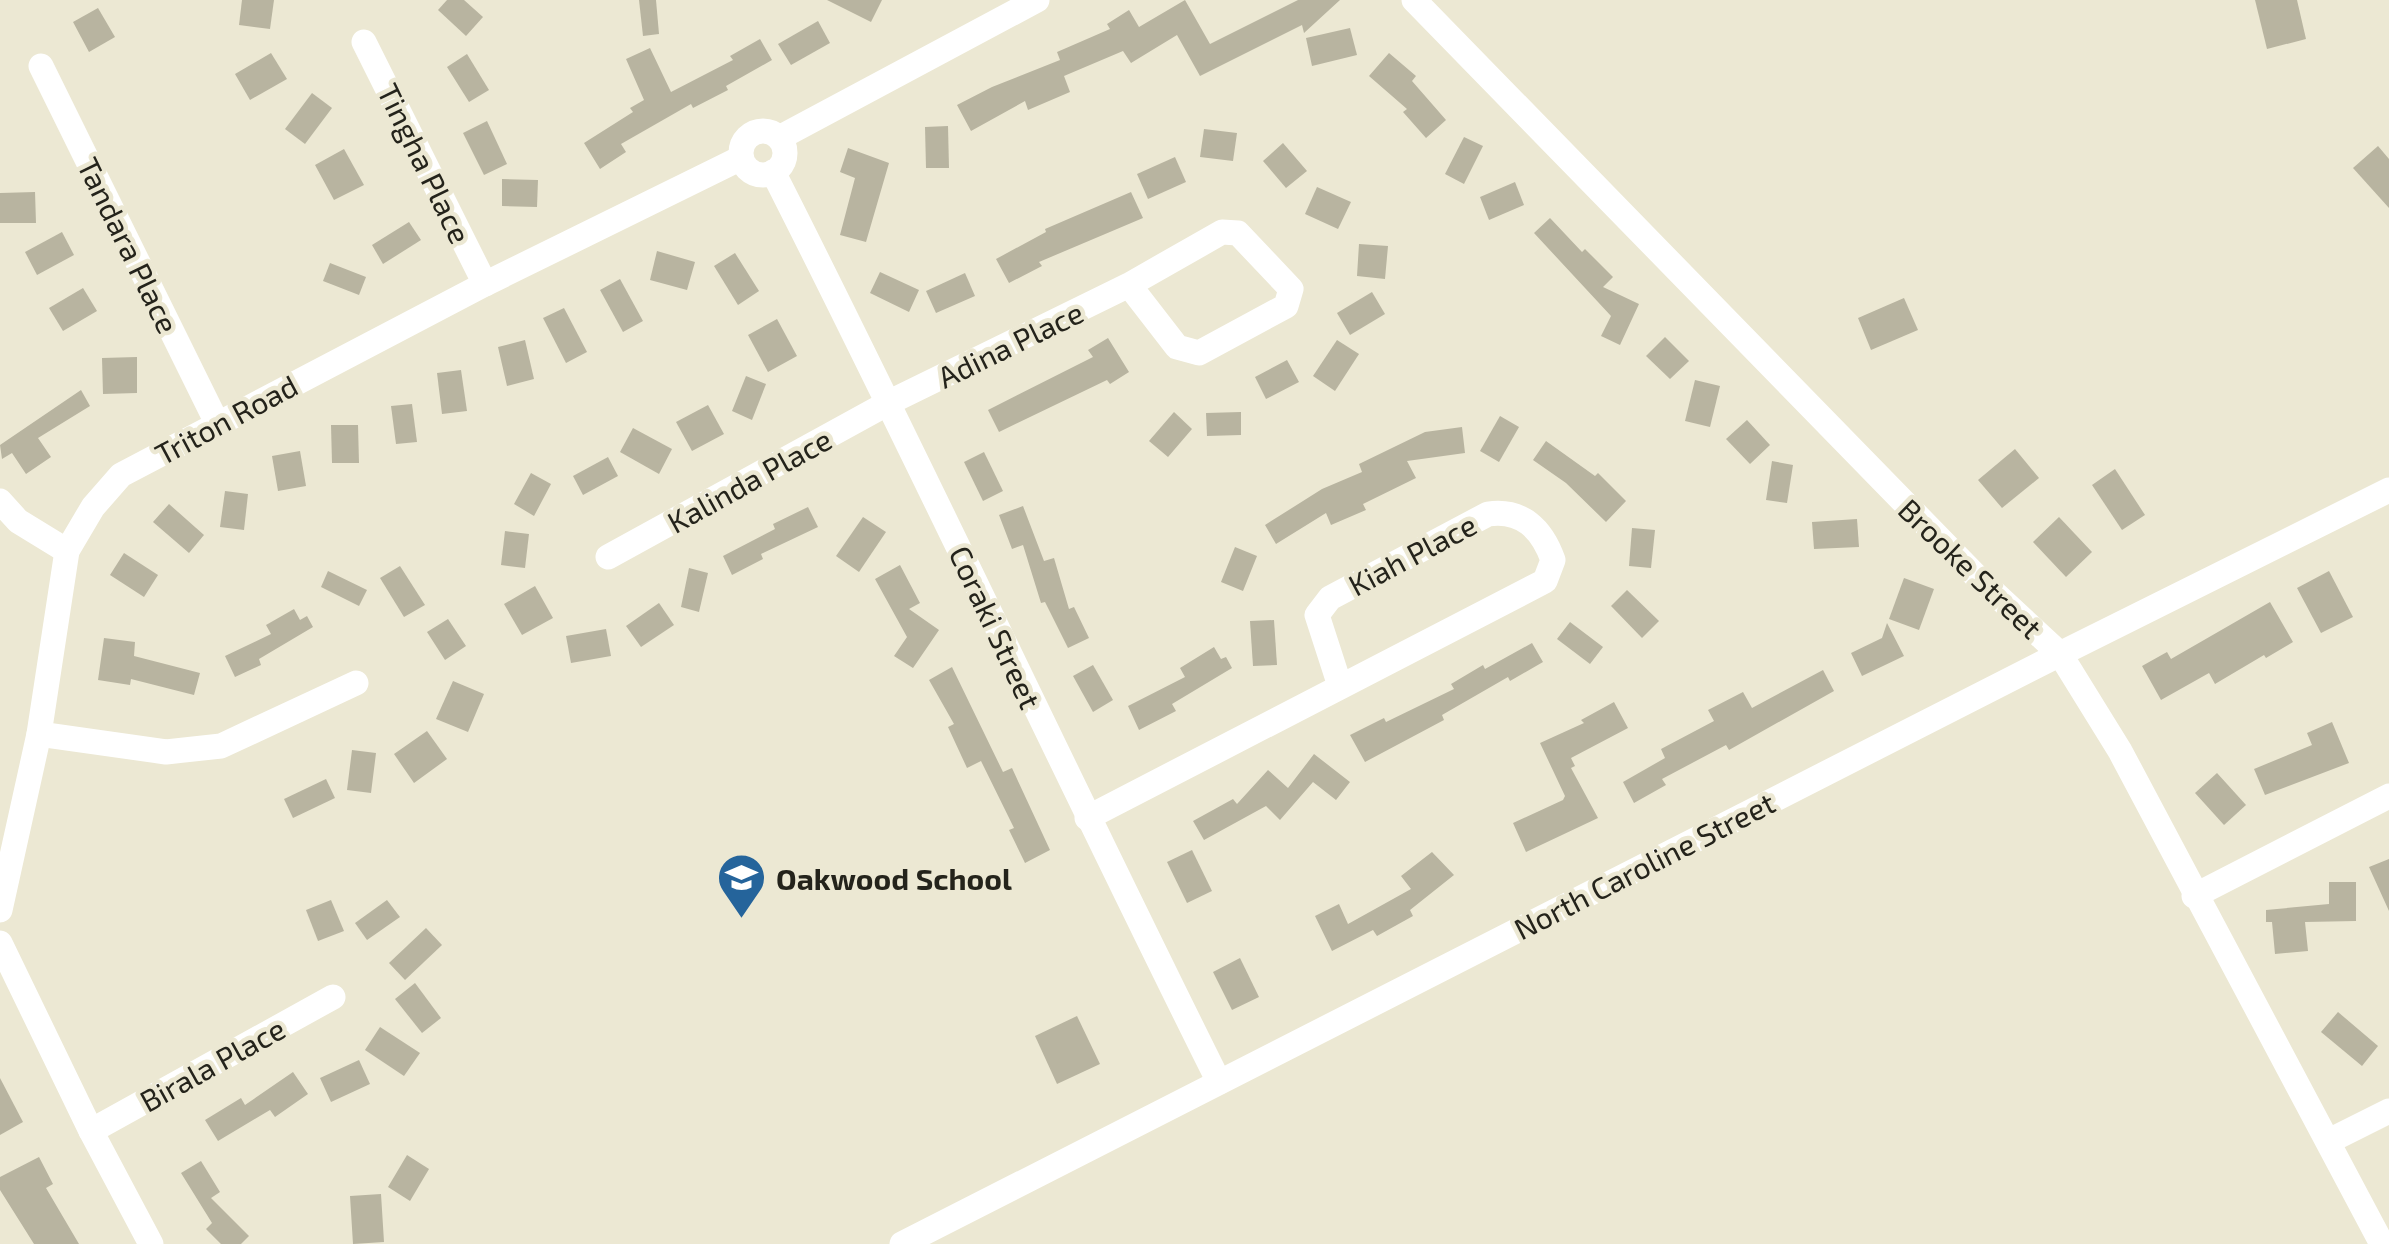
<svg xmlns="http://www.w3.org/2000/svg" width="2389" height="1244" font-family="'Exo 2',sans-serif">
<rect width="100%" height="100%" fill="#ece8d3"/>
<g fill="#b8b4a0">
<polygon points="242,0 274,0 270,29 239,25"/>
<polygon points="447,0 464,0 483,17 466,36 438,10"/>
<polygon points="639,0 656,0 659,34 643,36"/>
<polygon points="827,0 882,0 871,22"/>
<polygon points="1185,0 1210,44 1298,0 1340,0 1304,33 1302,25 1200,76 1177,35 1131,63 1123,51 1064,76 1070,92 1028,110 1025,101 971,131 957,105 992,87 1060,60 1057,52 1110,29 1107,24 1129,10 1139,27"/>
<polygon points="2255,0 2297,0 2306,39 2267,49"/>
<polygon points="98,8 115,37 89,52 73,22"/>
<polygon points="818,21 830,43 791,65 778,44"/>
<polygon points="1350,28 1357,55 1312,66 1306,38"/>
<polygon points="760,39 772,60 726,86 728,90 693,108 691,104 621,144 626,152 600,169 584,143 633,112 630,108 644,100 626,59 650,48 671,92 733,60 730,56"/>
<polygon points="271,53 287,79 250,100 235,74"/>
<polygon points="1389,53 1416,76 1412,81 1446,120 1426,138 1403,112 1407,109 1369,76"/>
<polygon points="467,54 489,90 469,102 447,67"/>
<polygon points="312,93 332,108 305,144 285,129"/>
<polygon points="487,121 507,164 484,175 463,133"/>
<polygon points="948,126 949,168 926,168 925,127"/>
<polygon points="1204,129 1237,133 1233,161 1200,157"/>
<polygon points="1464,137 1483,146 1464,184 1445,174"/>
<polygon points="1283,143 1307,171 1286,188 1263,161"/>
<polygon points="2378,146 2389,159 2389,208 2353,168"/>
<polygon points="848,148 889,163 866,242 840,235 855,178 840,172"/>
<polygon points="344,149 364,185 334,200 315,165"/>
<polygon points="1175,157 1186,182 1148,199 1137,174"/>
<polygon points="502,179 538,180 537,207 502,206"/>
<polygon points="1515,182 1524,205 1489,220 1480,197"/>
<polygon points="1317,187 1351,202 1338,229 1305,214"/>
<polygon points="35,192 36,223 0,223 0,193"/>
<polygon points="1131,192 1143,218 1039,262 1042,266 1009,283 996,259 1046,232 1045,229"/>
<polygon points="1550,218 1582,252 1585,249 1613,277 1603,287 1639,304 1620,345 1601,336 1611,316 1534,233"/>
<polygon points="409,222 421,240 383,264 372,245"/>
<polygon points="62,232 74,255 37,275 25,252"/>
<polygon points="1359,244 1388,246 1385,279 1357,276"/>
<polygon points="657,251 695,262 687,290 650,280"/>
<polygon points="735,253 759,291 738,305 714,266"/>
<polygon points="330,263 366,277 359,295 323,281"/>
<polygon points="880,272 919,290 909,312 870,293"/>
<polygon points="965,273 975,296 936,313 926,291"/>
<polygon points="620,279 643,321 623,332 600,290"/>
<polygon points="83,288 97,311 63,331 49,308"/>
<polygon points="1372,292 1385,314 1350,335 1337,313"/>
<polygon points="1904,298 1918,330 1871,350 1858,318"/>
<polygon points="564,308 587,352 566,363 543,318"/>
<polygon points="777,319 797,356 768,372 748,335"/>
<polygon points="1665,337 1689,361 1670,379 1646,356"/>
<polygon points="1108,338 1129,372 1110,384 1107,380 999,432 988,410 1093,357 1088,350"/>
<polygon points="525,340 534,379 507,386 498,347"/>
<polygon points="1337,340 1359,354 1335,391 1313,376"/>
<polygon points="137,357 137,393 103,394 102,358"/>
<polygon points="1287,360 1299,382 1266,399 1255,377"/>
<polygon points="461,370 467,411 442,414 437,373"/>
<polygon points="746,376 766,384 752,420 732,411"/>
<polygon points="1695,380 1720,386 1710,427 1685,421"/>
<polygon points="81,390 90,406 38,438 51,457 26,474 12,453 2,459 0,445"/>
<polygon points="412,404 417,442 396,444 391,406"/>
<polygon points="708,405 724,434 692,451 676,422"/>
<polygon points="1174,412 1192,429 1168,457 1149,441"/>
<polygon points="1241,412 1241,435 1207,436 1206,413"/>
<polygon points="1500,416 1519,427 1499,462 1480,451"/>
<polygon points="1747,420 1770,445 1750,464 1726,439"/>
<polygon points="331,425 358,425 359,463 332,463"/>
<polygon points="1462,427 1465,453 1407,461 1416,478 1363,504 1366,510 1331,525 1326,513 1276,544 1265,525 1322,489 1362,472 1359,464 1425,432"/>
<polygon points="633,428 672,449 659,474 620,452"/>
<polygon points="1546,441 1595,476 1598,473 1626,501 1606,522 1566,483 1533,460"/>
<polygon points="2015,449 2039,478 2002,508 1978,480"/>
<polygon points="300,451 306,486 278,491 272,456"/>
<polygon points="984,452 1003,491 983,501 964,462"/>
<polygon points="608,457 618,476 583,495 573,476"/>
<polygon points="1772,461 1793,465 1787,503 1766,500"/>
<polygon points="2115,469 2145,515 2122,530 2092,485"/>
<polygon points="531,473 551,484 534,516 514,504"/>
<polygon points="225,491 248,494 244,530 220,527"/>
<polygon points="169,504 204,535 189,553 153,522"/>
<polygon points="1023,506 1044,561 1054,558 1069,609 1074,607 1089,638 1068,648 1045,602 1041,603 1023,545 1012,549 999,515"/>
<polygon points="808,507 818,527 761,554 763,559 732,575 723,556 775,529 773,524"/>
<polygon points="863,517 886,532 859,572 836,556"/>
<polygon points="2059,517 2092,552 2066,577 2033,542"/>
<polygon points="1857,519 1859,547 1814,549 1812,522"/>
<polygon points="1632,528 1655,530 1651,568 1629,566"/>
<polygon points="505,531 529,534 525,568 501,565"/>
<polygon points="1235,547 1257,556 1243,591 1221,582"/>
<polygon points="124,553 158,575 144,597 110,575"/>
<polygon points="900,565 920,603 909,609 939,630 913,668 894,656 907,637 875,579"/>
<polygon points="400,566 425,605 404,617 380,578"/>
<polygon points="689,568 708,573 699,612 681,607"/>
<polygon points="328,571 367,590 359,606 321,587"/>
<polygon points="2329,571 2353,617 2321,633 2297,588"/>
<polygon points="1904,578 1934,589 1919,630 1889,619"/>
<polygon points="535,586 553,618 522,635 504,604"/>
<polygon points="1627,590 1659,621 1642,638 1611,606"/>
<polygon points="2270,602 2293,642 2266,658 2264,655 2215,684 2209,673 2161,700 2142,666 2167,652 2171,659"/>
<polygon points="659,603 674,625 641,647 626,626"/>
<polygon points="294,609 300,620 307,616 313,627 259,659 261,665 235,677 225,656 271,634 266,625"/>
<polygon points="448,619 466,646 445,660 427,632"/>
<polygon points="1274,620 1277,665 1253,666 1250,621"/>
<polygon points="1570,622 1603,647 1590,664 1557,639"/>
<polygon points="1887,623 1904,656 1862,676 1851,653 1882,638"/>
<polygon points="606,629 611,656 571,663 566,636"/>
<polygon points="104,638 135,642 134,656 200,673 194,695 131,679 130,685 98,680"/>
<polygon points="1532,643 1543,662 1510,681 1508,677 1442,715 1444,720 1365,762 1350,735 1384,718 1386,722 1454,689 1451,684 1483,665 1485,669"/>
<polygon points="1214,647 1221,659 1226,657 1232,668 1172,704 1176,711 1139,730 1128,706 1185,677 1180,668"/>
<polygon points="1093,665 1113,700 1093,712 1073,676"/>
<polygon points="952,667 1003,772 1012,768 1050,850 1025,863 1009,830 1014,828 981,761 967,768 948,727 954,724 929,680"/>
<polygon points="1823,670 1834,691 1729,750 1726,745 1662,779 1666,785 1634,803 1623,782 1665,758 1661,749 1714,721 1708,710 1743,692 1752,708"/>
<polygon points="453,681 484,694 468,732 436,719"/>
<polygon points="1614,702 1628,728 1571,758 1575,766 1571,768 1598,818 1526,852 1513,823 1563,800 1565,796 1540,743 1584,723 1581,720"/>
<polygon points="2332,722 2349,763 2265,795 2254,769 2312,745 2307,733"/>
<polygon points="427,731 447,759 414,783 394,754"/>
<polygon points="352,750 376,753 371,793 347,790"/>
<polygon points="1314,754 1350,782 1336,800 1313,782 1280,820 1266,806 1204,840 1193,821 1233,799 1237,804 1268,770 1288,788"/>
<polygon points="2217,773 2246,805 2224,825 2195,793"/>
<polygon points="326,779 335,798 293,818 284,799"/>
<polygon points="1192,850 1212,891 1187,903 1167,862"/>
<polygon points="1432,852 1454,875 1410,910 1413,916 1377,936 1373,930 1332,951 1315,916 1339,904 1348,924 1411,889 1401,876"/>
<polygon points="2389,859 2389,911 2369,867"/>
<polygon points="2329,882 2356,882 2356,921 2305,922 2308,951 2275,954 2272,922 2266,922 2266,910 2329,904"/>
<polygon points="331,900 344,931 318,941 306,910"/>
<polygon points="387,900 400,917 367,940 355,923"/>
<polygon points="426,928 442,945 405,980 389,963"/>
<polygon points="1240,958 1259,997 1232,1010 1213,972"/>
<polygon points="415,983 441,1018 422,1033 395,999"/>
<polygon points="2338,1012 2378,1046 2362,1066 2321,1032"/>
<polygon points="1077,1016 1100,1064 1057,1084 1035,1036"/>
<polygon points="380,1027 420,1053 404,1076 365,1050"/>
<polygon points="359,1060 370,1084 331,1102 320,1078"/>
<polygon points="293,1072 308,1094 275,1117 270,1110 218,1141 205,1120 241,1098 245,1105"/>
<polygon points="0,1078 23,1122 0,1135"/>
<polygon points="407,1155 429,1169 410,1201 388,1187"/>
<polygon points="39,1157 53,1184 46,1188 79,1244 34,1244 0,1190 0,1177"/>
<polygon points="201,1161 220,1192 211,1198 249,1236 241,1244 221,1244 206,1229 212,1223 181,1173"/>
<polygon points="381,1194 384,1242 353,1244 350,1196"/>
</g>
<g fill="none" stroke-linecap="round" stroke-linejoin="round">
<g stroke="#fff" stroke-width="25">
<polyline points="1414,0 1976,576 2060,654 2120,751 2382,1244"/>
<polyline points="364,42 485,284"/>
<polyline points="41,66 218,425"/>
<circle cx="763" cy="153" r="22"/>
<polyline points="779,138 1037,0"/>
<path d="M773 172C926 473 1068 780 1219 1082"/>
<polyline points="0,501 18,521 67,551"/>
<polyline points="608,557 890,402 1129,285 1222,232 1238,233 1291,289 1286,306 1199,353 1177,347 1129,285"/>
<polyline points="39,734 166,752 221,746 356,683"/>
<path d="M1087 818 1545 581 1553 560C1542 529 1522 509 1488 514L1330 598 1317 615 1340 686"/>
<polyline points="2194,896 2389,796"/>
<polyline points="0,910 39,734 67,551 93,507 121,475 485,284 741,158"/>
<polyline points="0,943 91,1131 151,1244"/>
<polyline points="91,1131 333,997"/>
<polyline points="2329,1141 2389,1111"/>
<polyline points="902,1244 2060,654 2389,490"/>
</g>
</g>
<defs>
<symbol id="school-pin" viewBox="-11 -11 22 30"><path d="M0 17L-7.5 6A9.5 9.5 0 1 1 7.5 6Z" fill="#25649b" stroke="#ece8d3"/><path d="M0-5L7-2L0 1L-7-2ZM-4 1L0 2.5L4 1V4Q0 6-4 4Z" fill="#fff"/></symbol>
</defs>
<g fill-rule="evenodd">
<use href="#school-pin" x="714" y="850" width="55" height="75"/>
</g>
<g text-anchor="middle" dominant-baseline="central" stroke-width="9" stroke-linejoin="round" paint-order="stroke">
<g font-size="30" fill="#24231b" stroke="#ece8d3">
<text transform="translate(425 163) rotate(64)">Tingha Place</text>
<text transform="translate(129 245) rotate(64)">Tandara Place</text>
<text transform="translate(1010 344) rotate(-26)">Adina Place</text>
<text transform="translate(226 419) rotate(-28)">Triton Road</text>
<text transform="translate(749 480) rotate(-29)">Kalinda Place</text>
<text transform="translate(1412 554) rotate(-28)">Kiah Place</text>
<text transform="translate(1971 568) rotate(44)">Brooke Street</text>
<text transform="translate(996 627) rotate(65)">Coraki Street</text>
<text transform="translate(1644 865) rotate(-27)">North Caroline Street</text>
<text transform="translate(212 1064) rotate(-29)">Birala Place</text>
</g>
<g font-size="30" font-weight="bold" fill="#24231b" stroke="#ece8d3" text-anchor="start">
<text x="776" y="878">Oakwood School</text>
</g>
</g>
</svg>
